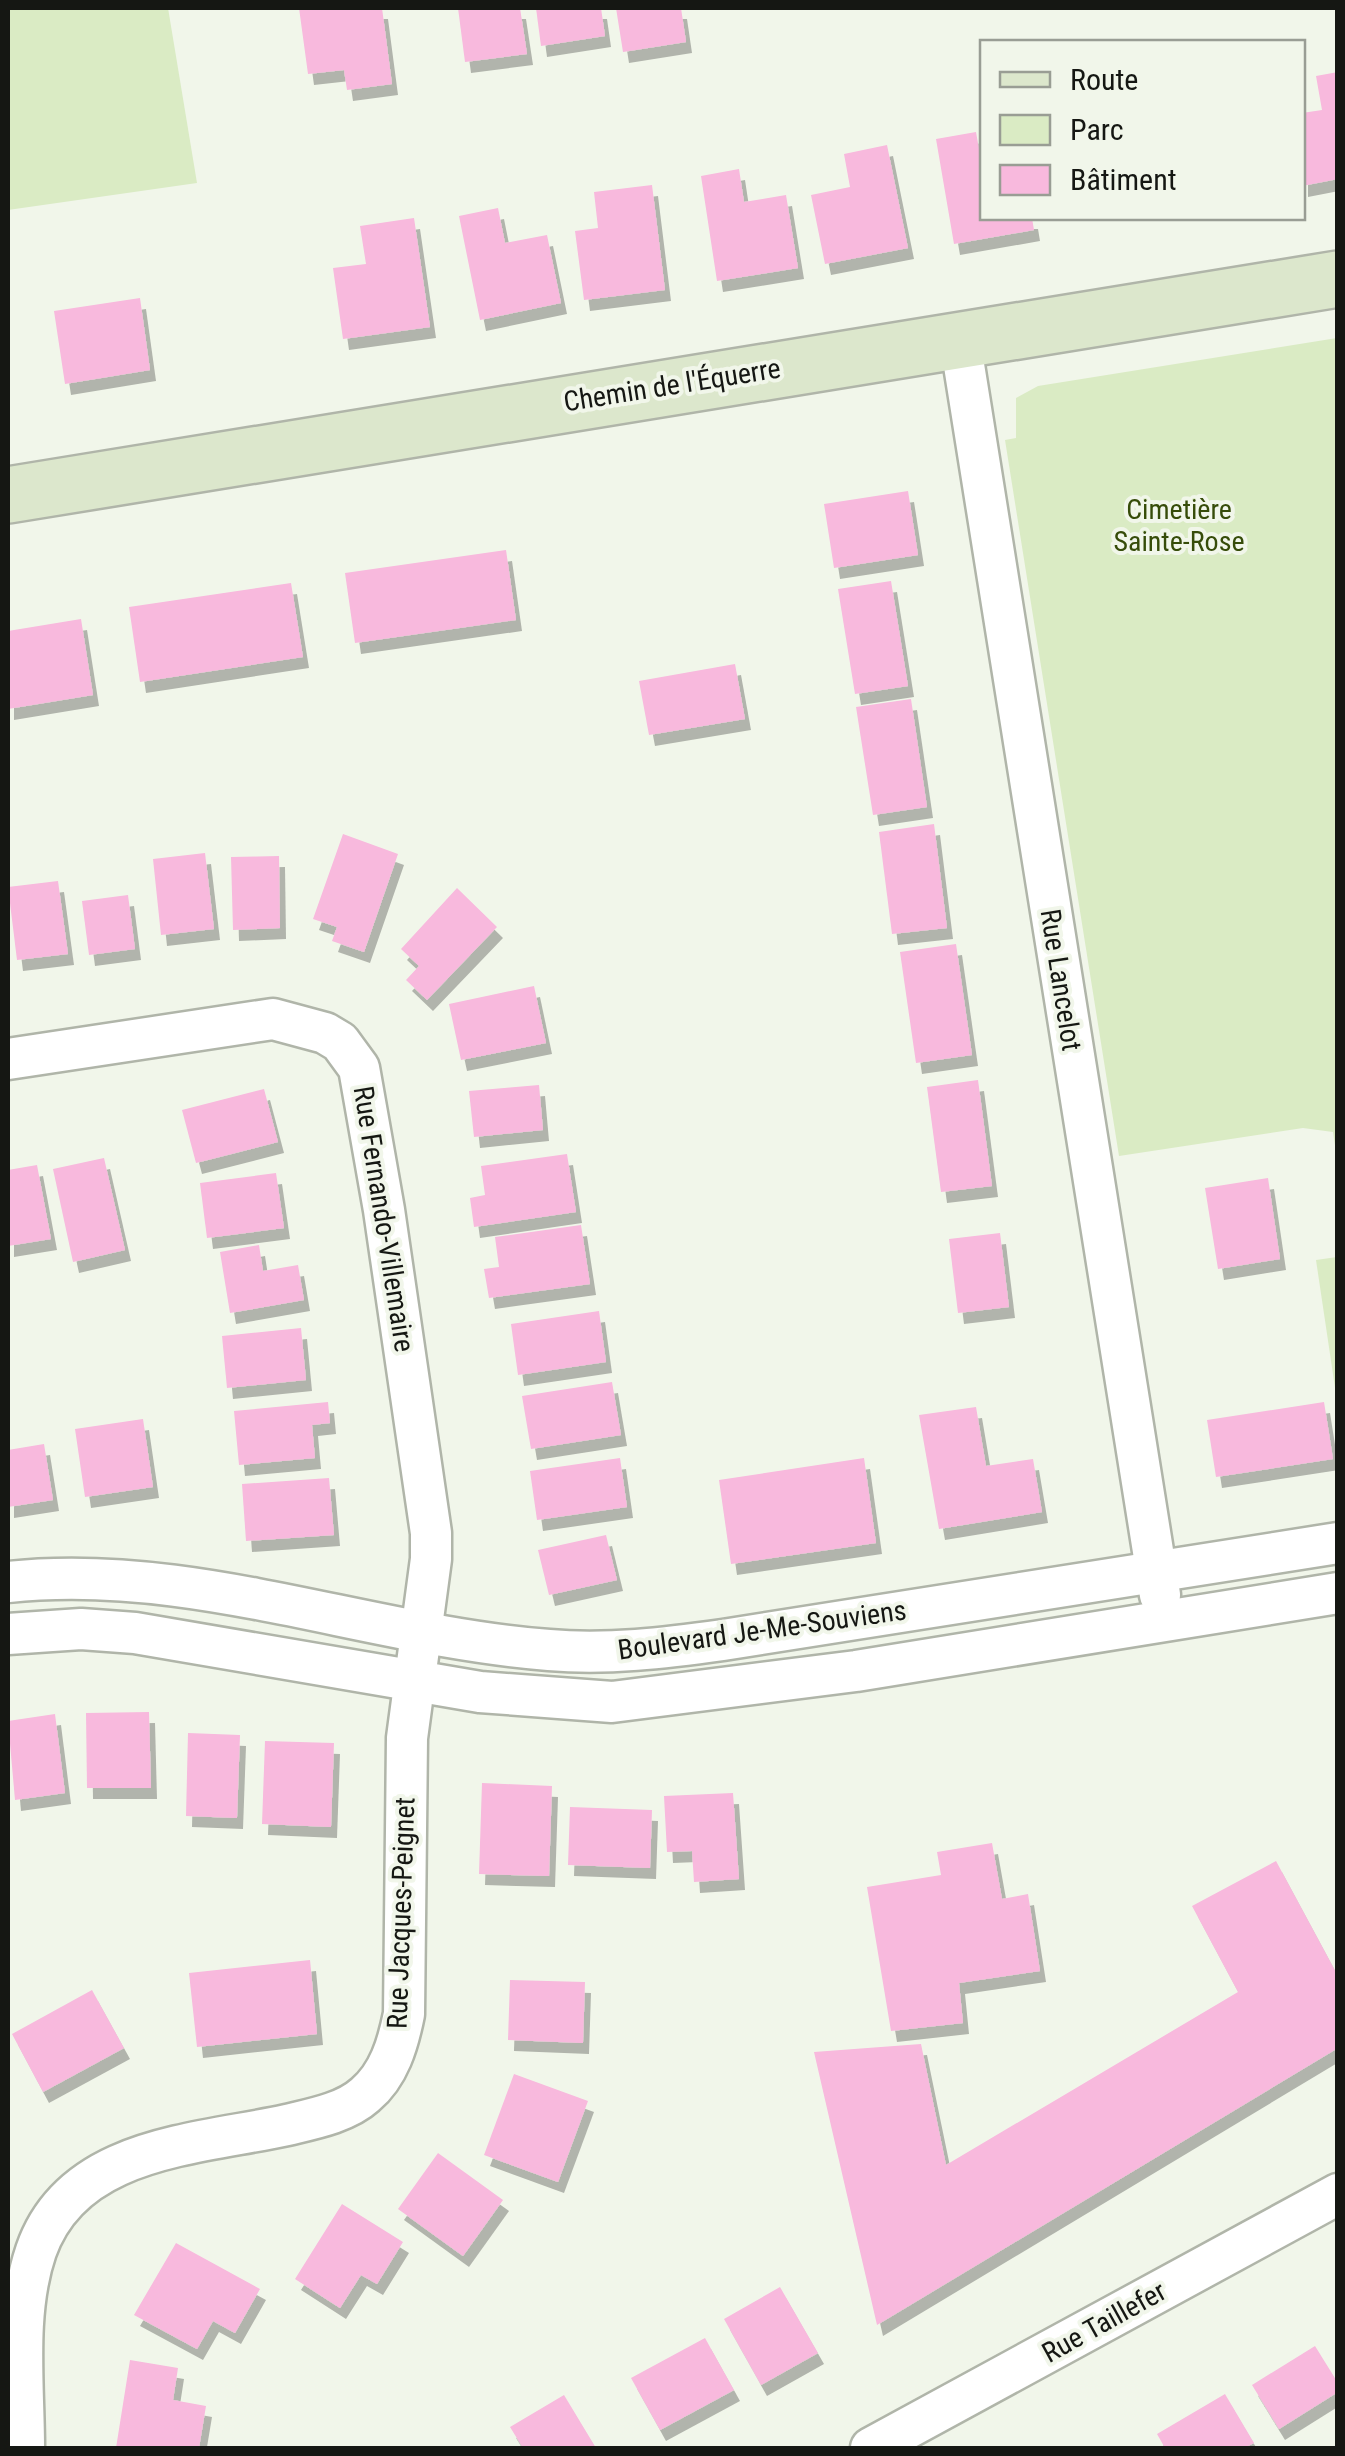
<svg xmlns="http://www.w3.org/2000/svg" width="1345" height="2456" font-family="'Roboto Condensed',sans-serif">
<defs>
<filter id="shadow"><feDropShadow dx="6" dy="11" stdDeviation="0" flood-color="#0004"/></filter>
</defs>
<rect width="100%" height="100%" fill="#f1f6ea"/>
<g fill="#daebc4">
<polygon points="8,8 168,8 197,183 8,210"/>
<polygon points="1337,338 1337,1159 1333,1132 1303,1128 1119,1156 1005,440 1016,438 1016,398 1038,386"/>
<polygon points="1337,1257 1338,1257 1337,1401 1316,1260"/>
</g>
<g fill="#f8b9dd" filter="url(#shadow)">
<polygon points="299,8 382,8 392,84 347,90 344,70 308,74"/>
<polygon points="458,8 520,8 527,54 465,62"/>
<polygon points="536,8 601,8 605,36 541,46"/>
<polygon points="616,8 681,8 686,42 623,52"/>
<polygon points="1338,72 1338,179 1302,186 1302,113 1322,110 1316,76"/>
<polygon points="976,132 982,166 982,218 1032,218 1034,230 954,244 936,139"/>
<polygon points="887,145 908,248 825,264 811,195 850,187 844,154"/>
<polygon points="739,169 744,202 786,195 798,268 717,281 701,176"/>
<polygon points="652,185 665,290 584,300 575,231 598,228 594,192"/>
<polygon points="498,208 505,243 547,235 561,303 480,320 459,216"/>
<polygon points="414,218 430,327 343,339 333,268 366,264 360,226"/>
<polygon points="140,298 150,370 65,384 54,311"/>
<polygon points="908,491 918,555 834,568 824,504"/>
<polygon points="506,550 516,620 355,643 345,573"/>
<polygon points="891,581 908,686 855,694 838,589"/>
<polygon points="291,583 303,657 140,682 129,607"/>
<polygon points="81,619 93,695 8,709 8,631"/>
<polygon points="735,664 745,719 649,735 639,681"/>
<polygon points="911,699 927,807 873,815 856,707"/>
<polygon points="934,824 947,928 892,934 879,832"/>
<polygon points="343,834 398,854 364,952 332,941 337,927 313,919"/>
<polygon points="205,853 214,929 161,935 153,859"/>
<polygon points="279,856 280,928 233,930 231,857"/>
<polygon points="58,881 68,954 17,960 8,887"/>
<polygon points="457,888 497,927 427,1000 406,980 419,966 401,949"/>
<polygon points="128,895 135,949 89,955 82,901"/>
<polygon points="956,944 972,1055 916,1063 900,952"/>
<polygon points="534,986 546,1043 461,1060 449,1004"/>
<polygon points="978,1080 992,1186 941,1192 927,1087"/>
<polygon points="539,1085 543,1130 474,1137 469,1091"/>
<polygon points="264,1089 278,1142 196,1163 182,1110"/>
<polygon points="567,1154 576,1212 474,1227 470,1198 485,1195 481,1166"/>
<polygon points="104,1158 125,1250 73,1262 53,1169"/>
<polygon points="37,1165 51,1239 8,1246 8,1170"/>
<polygon points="276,1173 284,1228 207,1238 200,1183"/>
<polygon points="1268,1178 1280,1259 1218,1269 1205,1188"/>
<polygon points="581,1225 590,1284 489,1298 484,1269 499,1267 495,1237"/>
<polygon points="1000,1233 1009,1307 958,1313 949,1239"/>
<polygon points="259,1245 263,1271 298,1265 304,1300 230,1313 220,1252"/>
<polygon points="599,1311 606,1362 518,1375 511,1324"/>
<polygon points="301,1328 306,1380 227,1388 222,1336"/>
<polygon points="612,1382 621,1435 531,1449 522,1396"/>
<polygon points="328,1402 330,1423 312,1425 315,1458 239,1465 234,1411"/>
<polygon points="1324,1402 1333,1459 1216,1477 1207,1420"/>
<polygon points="976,1407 986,1466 1033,1459 1042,1512 939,1529 919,1415"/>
<polygon points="143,1419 153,1487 85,1497 75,1429"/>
<polygon points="44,1444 53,1500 8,1507 8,1450"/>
<polygon points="620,1458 627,1507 537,1520 530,1471"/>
<polygon points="864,1458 876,1543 731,1564 719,1480"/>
<polygon points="329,1478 334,1535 246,1541 242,1484"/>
<polygon points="606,1535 617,1580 549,1595 538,1550"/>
<polygon points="149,1712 151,1788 87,1788 86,1713"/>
<polygon points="55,1714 65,1793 15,1800 8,1721"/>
<polygon points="188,1733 240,1735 237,1818 186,1816"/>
<polygon points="265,1741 334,1743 331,1827 262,1824"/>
<polygon points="482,1783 552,1786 549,1876 479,1874"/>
<polygon points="733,1793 739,1879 694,1882 692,1851 667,1852 664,1796"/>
<polygon points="570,1807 652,1810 650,1868 568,1865"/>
<polygon points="992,1843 1002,1899 1028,1894 1040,1971 959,1983 963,2023 891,2031 867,1887 941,1875 937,1852"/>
<polygon points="1276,1861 1338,1976 1338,2048 877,2325 814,2052 921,2044 946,2165 1238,1992 1192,1906"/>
<polygon points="310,1960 317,2034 197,2047 189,1973"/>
<polygon points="510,1980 585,1982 583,2043 508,2040"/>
<polygon points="92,1990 124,2048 43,2092 12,2034"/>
<polygon points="514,2074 588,2101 558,2182 484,2155"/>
<polygon points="438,2153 503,2200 463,2256 398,2209"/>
<polygon points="342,2204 403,2242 377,2284 361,2275 340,2308 295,2279"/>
<polygon points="176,2243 260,2289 235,2333 213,2321 197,2349 134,2315"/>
<polygon points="780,2287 818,2353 761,2385 724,2319"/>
<polygon points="705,2338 734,2390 660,2430 631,2378"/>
<polygon points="1315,2346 1338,2383 1338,2392 1279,2429 1252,2385"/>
<polygon points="130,2360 178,2368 173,2400 206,2406 199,2448 116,2448"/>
<polygon points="1225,2394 1254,2443 1244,2448 1165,2448 1157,2434"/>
<polygon points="564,2395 596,2448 523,2448 510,2427"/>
</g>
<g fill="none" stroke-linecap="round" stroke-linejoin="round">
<defs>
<g id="street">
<polyline points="960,340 1160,1595"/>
<path d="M8 1059 273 1019 325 1033 340 1042 359 1068 384 1210 431 1533V1559L407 1738 404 2014C398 2044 389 2075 365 2095 345 2113 312 2119 287 2125 195 2145 72 2147 36 2251 15 2312 24 2385 24 2448"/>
<path d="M8 1582C190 1562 368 1636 549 1650 607 1655 666 1648 723 1640L1338 1543"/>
<polyline points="8,1634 81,1629 135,1633 480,1692 612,1702 856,1671 1338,1593"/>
<polyline points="871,2448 1338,2194"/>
</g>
<polyline id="secondary" points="8,495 1338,279"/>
</defs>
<use href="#street" stroke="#b0b5a9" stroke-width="45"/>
<use href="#secondary" stroke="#b0b5a9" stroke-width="60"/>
<use href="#street" stroke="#fff" stroke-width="40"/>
<use href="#secondary" stroke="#dce7cc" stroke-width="55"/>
</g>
<g text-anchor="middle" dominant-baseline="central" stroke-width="8" stroke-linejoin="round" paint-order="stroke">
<g font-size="28" fill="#151713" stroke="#f1f6ea">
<text transform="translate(672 385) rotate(-9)">Chemin de l'Équerre</text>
<text transform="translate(1061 980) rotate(81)">Rue Lancelot</text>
<text transform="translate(384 1219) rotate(81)">Rue Fernando-Villemaire</text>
<text transform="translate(762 1630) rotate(-8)">Boulevard Je-Me-Souviens</text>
<text transform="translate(401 1913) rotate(-88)">Rue Jacques-Peignet</text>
<text transform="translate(1104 2322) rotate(-29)">Rue Taillefer</text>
</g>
<g font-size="28" fill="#364c09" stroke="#f1f6ea">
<text x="1179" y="509">Cimetière<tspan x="1179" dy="32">Sainte-Rose</tspan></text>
</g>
</g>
<rect width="1345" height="2456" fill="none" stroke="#151713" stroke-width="20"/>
<rect x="980" y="40" width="325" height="180" fill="#f1f6ea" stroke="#999d94" stroke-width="2.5"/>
<rect x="1000" y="72" width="50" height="15" fill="#dce7cc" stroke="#999d94" stroke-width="2.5"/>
<text x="1070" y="90" font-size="30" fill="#151713">Route</text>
<rect x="1000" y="115" width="50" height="30" fill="#daebc4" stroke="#999d94" stroke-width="2.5"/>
<text x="1070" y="140" font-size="30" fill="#151713">Parc</text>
<rect x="1000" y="165" width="50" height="30" fill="#f8b9dd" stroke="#999d94" stroke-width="2.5"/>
<text x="1070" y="190" font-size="30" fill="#151713">Bâtiment</text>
</svg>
